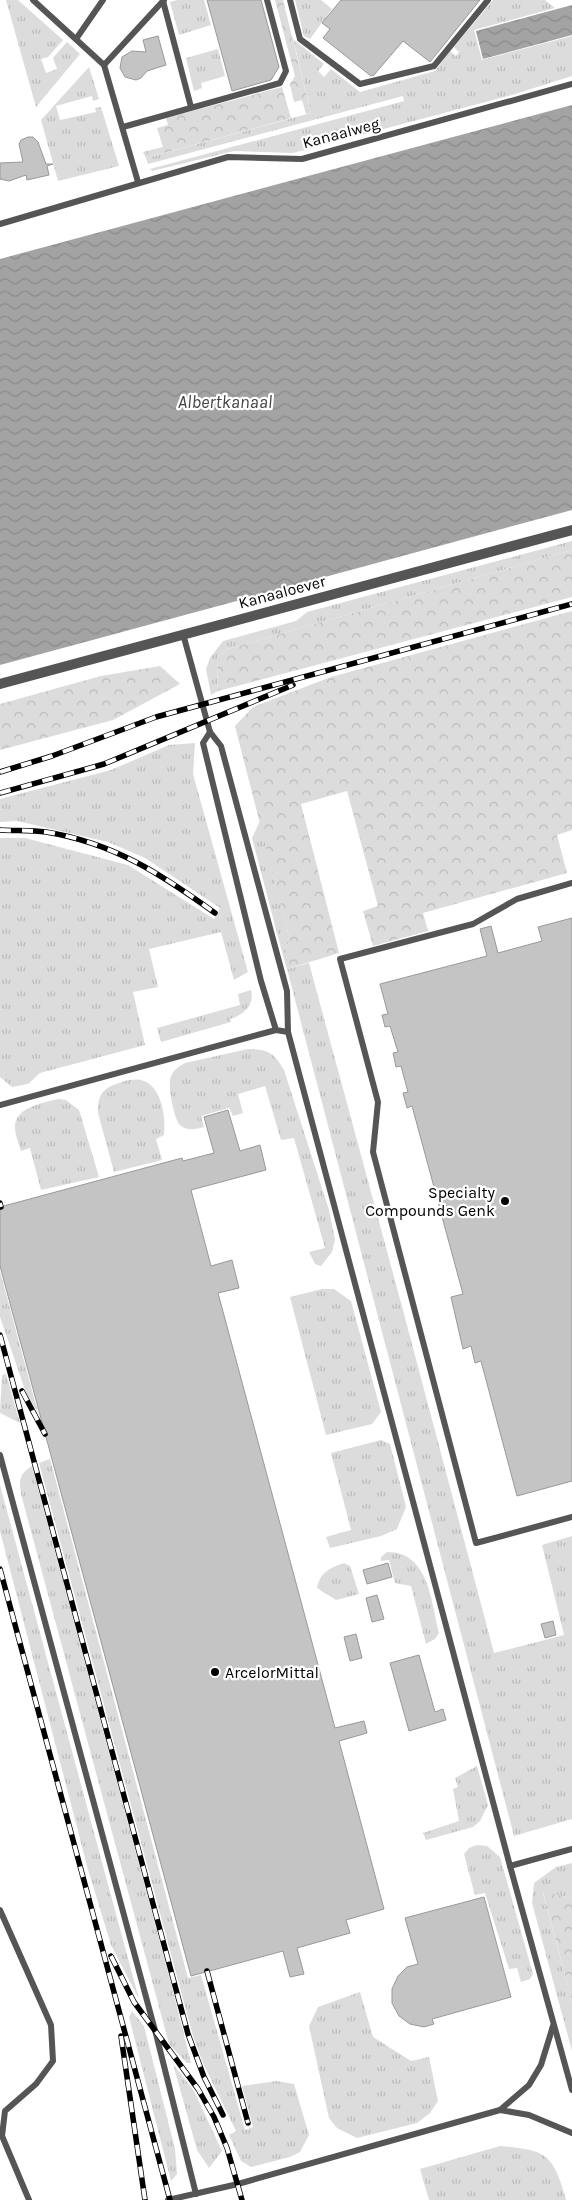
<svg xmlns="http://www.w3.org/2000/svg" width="572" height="2200" font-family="Karla,sans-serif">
<defs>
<pattern id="grass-tufts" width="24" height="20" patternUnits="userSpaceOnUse" patternTransform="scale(1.25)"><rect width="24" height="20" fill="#dcdcdc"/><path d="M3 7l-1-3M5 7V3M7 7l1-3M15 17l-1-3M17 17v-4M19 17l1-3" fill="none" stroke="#bbb"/></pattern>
<pattern id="forest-crowns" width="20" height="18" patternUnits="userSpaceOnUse" patternTransform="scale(1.25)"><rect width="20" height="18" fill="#dcdcdc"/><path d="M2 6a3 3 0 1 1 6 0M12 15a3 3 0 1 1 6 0" fill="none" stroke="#bbb"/></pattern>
<pattern id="water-waves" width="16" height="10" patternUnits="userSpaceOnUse" patternTransform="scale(1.25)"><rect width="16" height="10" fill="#a3a3a3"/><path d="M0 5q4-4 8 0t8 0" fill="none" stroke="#8b8b8b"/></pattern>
</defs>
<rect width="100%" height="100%" fill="#fff"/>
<g fill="url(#grass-tufts)">
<polygon points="6,0 18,0 63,40 48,57 41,59 46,73 57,69 53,58 67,42 80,54 36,107"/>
<polygon points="177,0 204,0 211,25 179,35 170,2"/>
<polygon points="295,0 321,0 332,9 310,39 304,36"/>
<polygon points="493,0 545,0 555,8 474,30 482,60 572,36 572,76 512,95 293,153 234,151 152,171 150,169 404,101 403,96 148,164 146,158 311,113 293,39 324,64 318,71 324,77 331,69 360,92 435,71 450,51 456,56 459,52 454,47"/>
<polygon points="218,49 225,76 201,83 202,88 194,91 186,58"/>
<polygon points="89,67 99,99 93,101 92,96 56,106 60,120 96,112 95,108 101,107 119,166 58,181 41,120"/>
<polygon points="572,541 572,550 228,649 217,657 218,691 211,695 206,669 210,658 223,641 296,621 307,612"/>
<polygon points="195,743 193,774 248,972 234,980 221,932 149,949 158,987 133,992 145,1045 40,1073 28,1084 12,1087 0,1077 0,838 25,838 128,865 214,919 220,908 145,858 108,842 17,821 0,822 0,799 111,770 169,745"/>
<polygon points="260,821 290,941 282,952 252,838"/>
<polygon points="309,963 404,1314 494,1653 564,1635 542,1545 572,1536 572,1819 514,1836 287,969"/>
<path d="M251 990C255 1006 243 1015 230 1019L231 1022 161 1042 157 1028 240 1005 238 994Z"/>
<path d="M248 1049C267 1049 274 1052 284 1070L329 1210 335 1240 332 1252 321 1266 315 1264 309 1252 325 1248 294 1138 281 1140 265 1086 238 1094 243 1113 233 1116 229 1108 201 1116 204 1127C196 1129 189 1131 181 1126 174 1121 167 1084 171 1076 174 1070 179 1066 185 1063Z"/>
<path d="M129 1080C133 1080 138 1079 141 1080 162 1085 166 1118 164 1135L156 1139 162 1160 114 1172 98 1113C97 1088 109 1086 129 1080Z"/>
<path d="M58 1099 66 1100 79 1110 99 1177 41 1190 30 1148 21 1151C19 1144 15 1135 15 1128 14 1107 43 1103 58 1099Z"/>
<polygon points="0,1271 38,1413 26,1393 0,1317"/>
<polygon points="322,1289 334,1289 351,1301 381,1412 372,1424 326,1435 290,1297"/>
<polygon points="6,1374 20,1423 0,1413 2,1375"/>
<polygon points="381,1440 390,1444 406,1507 397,1529 381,1536 330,1548 326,1537 351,1530 331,1453"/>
<polygon points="50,1459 188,1978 201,1975 245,2130 253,2127 242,2086 277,2081 294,2084 309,2135 300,2152 290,2157 251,2167 241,2161 229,2135 236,2131 203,2063 193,2036 39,1463"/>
<path d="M32 1466 173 1991 191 2063H187L169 2044 21 1494C19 1480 19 1474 32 1466Z"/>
<polygon points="0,1485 139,1999 111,1945 87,1866 0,1531"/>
<path d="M387 1552C429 1552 431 1601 439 1633L435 1639 426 1644 411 1586 395 1583 389 1560 381 1561V1557Z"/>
<path d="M344 1563 350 1566 359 1594 336 1600 317 1588C320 1572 330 1568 344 1563Z"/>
<polygon points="477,1766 488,1805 480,1821 473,1827 426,1840 423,1833 459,1821 453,1789 458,1787 455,1778"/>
<polygon points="477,1845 487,1846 500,1857 533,1974 530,1979 521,1982 517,1968 509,1969 485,1893 475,1895 474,1892 464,1854 469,1848"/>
<polygon points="572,1863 572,1898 543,1893 572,2001 572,2051 532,1903 534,1883 556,1867"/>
<polygon points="360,1992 373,2037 411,2061 429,2057 438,2101 430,2113 417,2123 357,2138 337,2128 329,2118 309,2026 318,2007"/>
<polygon points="132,2011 144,2026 175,2149 177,2174 171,2181 129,2017"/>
<polygon points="173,2064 194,2091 222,2151 209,2168 197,2150"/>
<path d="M500 2146C547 2150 553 2154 566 2200H429L420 2169Z"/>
</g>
<g fill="url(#forest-crowns)">
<polygon points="275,0 283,0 311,113 306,114 302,100 294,102 290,84 295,76"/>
<polygon points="282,87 291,118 146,158 143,152 163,147 157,128 168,125 166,118"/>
<polygon points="572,550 572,597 218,691 217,657 228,649"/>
<polygon points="572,611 572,830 557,835 567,873 423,913 428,931 373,946 363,911 378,906 347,791 301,804 339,953 287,969 282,952 290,941 235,726 253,707 331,677"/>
<polygon points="160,666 180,684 113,720 0,750 0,704 101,676"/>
<polygon points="543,1892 572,1898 572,2001"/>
</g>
<g fill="url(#water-waves)">
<polygon points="572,5 572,35 483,59 476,31"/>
<polygon points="572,105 572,510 0,665 0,259"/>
</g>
<g fill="#c4c4c4" stroke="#999">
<polygon points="207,0 261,0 279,67 271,80 232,91"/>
<polygon points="341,0 480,0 430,62 403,41 374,75 371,76 323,38 330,29 322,23"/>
<polygon points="158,36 166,65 147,71 141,78 136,80 125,77 120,68 122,57 132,51 146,52 143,40"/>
<polygon points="28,137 33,137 38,142 46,164 53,164 47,166 49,175 27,180 26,175 9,181 0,179 0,163 23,162 19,144 21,140"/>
<polygon points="572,918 572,1481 517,1496 481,1361 475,1363 471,1346 463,1349 451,1297 463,1294 412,1106 407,1108 403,1093 408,1092 401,1066 396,1067 393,1053 398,1052 390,1026 385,1027 382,1015 388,1014 380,984 487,956 480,929 491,926 498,953 542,941 538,927"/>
<polygon points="228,1110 240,1151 260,1145 266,1170 191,1190 211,1266 232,1260 239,1288 218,1293 335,1728 364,1721 367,1733 339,1741 384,1909 346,1920 350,1933 297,1948 304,1974 290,1977 283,1951 191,1976 0,1266 0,1207 182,1158 183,1161 214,1153 204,1117"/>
<polygon points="388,1563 392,1577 367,1584 363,1570"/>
<polygon points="377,1595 384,1619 372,1622 366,1598"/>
<polygon points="553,1621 556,1635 545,1638 541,1624"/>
<polygon points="356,1634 362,1658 350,1661 344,1637"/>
<polygon points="419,1655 435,1712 443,1709 446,1720 409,1731 390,1663"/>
<polygon points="484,1897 511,1997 432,2019 434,2024 424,2027 410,2024 399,2016 392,2003 392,1989 398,1976 407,1967 418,1964 405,1918"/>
</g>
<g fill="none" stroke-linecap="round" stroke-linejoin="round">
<g stroke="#555" stroke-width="6">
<polyline points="33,0 104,65 138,182"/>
<polyline points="290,0 300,39 360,84 434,66 488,0"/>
<polyline points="163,1 191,107"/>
<polyline points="76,39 103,0"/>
<polyline points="104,65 164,0"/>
<polyline points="123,127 280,83 286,71 267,0"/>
<polyline points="0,224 228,157 302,159 572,84"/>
<polyline points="183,634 210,732 221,746 287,991 288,1032"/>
<polyline points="210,732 203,743 261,981 276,1030 288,1032 510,1866 572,2090"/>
<polyline points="572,883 517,899 473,924 340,959 378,1102 373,1152 476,1543 572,1517"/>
<polyline points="0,1105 276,1030"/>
<polyline points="0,1455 156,2034 196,2194"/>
<polyline points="510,1866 572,1849"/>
<polyline points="0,1910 51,2025 53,2061 36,2084 5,2111 2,2136 29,2200"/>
<polyline points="500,2110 529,2115 572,2133"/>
<polyline points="168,2200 238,2184 500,2110 529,2085 541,2065 553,2026"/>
</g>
<polyline stroke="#555" stroke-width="10" points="0,684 572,530"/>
<defs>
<g id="rail">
<polyline points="0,772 52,756 156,717 572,604"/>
<polyline points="0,793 104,764 293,685"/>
<path d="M0 830C15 831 31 830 46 832 114 843 161 874 215 913"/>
<polyline points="0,1203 1,1207"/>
<polyline points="0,1335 188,2034 204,2077 223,2115"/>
<polyline points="22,1391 45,1434"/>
<polyline points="0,1569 170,2200"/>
<polyline points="111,1956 134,2002 198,2089 214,2117 227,2148 242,2200"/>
<polyline points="207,1971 248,2123"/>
<polyline points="121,2036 145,2200"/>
</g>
</defs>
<use href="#rail" stroke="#000" stroke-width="5.5"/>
<use href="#rail" stroke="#fff" stroke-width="4" stroke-dasharray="11" stroke-linecap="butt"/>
</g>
<g fill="#000" stroke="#fff" stroke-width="2">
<circle cx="505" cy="1201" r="5"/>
<circle cx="215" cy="1672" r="5"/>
</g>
<g text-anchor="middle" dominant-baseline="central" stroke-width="4.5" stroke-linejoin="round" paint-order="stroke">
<g font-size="16" fill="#000" stroke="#fff">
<text transform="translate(341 133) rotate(-15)">Kanaalweg</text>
<text transform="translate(282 592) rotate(-15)">Kanaaloever</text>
</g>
<g font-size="16" fill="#000" stroke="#fff" text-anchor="end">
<text x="495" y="1192">Specialty<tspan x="495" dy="18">Compounds Genk</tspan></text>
<text x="225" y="1672" text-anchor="start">ArcelorMittal</text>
</g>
<g font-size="18" font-style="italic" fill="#444" stroke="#fff">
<text x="225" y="402">Albertkanaal</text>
</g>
</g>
</svg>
